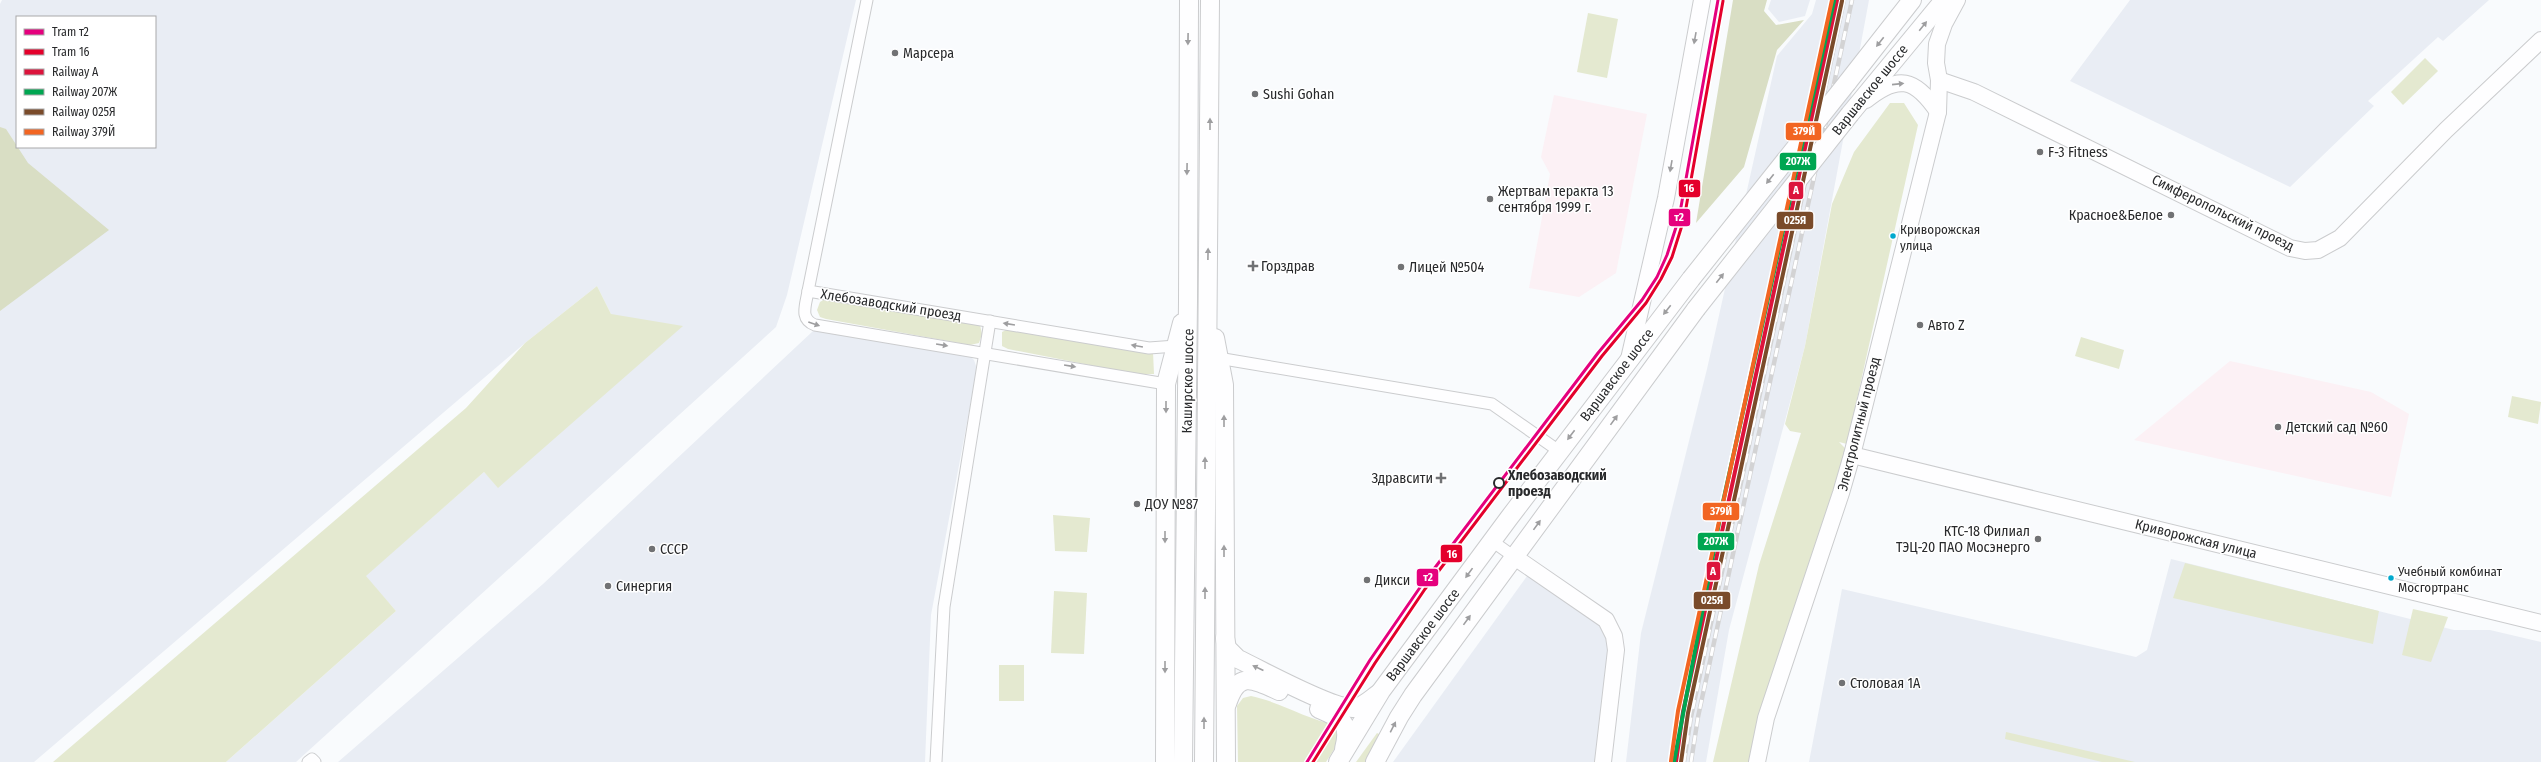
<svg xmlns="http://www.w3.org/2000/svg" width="2541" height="762" font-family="'Fira Sans Condensed',sans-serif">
<rect width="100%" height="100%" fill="#f9fbfd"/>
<g fill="#e9edf4" fill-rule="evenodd">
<path d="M2 0H856L787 295 776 327 296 762H226L396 611 365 576 484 472 498 487 611 314 597 286 525 343 34 762H0V4ZM17 17H155V147H17Z"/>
<polygon points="1771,0 1810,0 1805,16 1779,22 1768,9"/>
<polygon points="1816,0 1869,0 1805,346 1729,630 1706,762 1626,762 1641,633 1707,369 1777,56 1812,14"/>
<polygon points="2130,0 2489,0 2443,41 2438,37 2368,101 2374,106 2290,187 2070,81"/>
<polygon points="813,331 969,355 974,360 977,369 931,615 925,762 338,762 543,584"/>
<polygon points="2171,559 2454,630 2490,630 2541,642 2541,762 1809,762 1842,589 2136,657 2147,650"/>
<polygon points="1530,572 1602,622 1609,634 1609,649 1596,762 1393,762"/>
</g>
<g fill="#fcf1f5">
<polygon points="1554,95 1647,114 1616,273 1579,297 1529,288 1550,174 1541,157"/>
<polygon points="2230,361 2371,392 2409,414 2391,497 2134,440"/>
</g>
<g fill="#e4e9d0">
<polygon points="1588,13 1618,19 1607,78 1577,72"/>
<polygon points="2425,58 2438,71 2403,105 2391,92"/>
<polygon points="1890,103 1904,103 1918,125 1847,444 1839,442 1848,451 1751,762 1713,762 1759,565 1801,433 1790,431 1785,424 1805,346 1832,204 1854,152"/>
<polygon points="597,286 611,314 683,326 498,488 484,472 366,576 396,611 226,762 53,762 466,408 525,343"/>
<polygon points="825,299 980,325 982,334 979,343 970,345 826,319 820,317 817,310 820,302"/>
<polygon points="1010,328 1153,352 1154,374 1135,374 1008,349 1002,346 1002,332"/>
<polygon points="2081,337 2124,350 2119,369 2075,356"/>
<polygon points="2512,396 2541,402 2538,424 2508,417"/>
<polygon points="1053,515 1090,518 1087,552 1055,551"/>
<polygon points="2185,563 2379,611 2373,644 2173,598"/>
<polygon points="1054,591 1087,593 1084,654 1051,653"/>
<polygon points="2413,609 2448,617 2431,662 2402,655"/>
<rect x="999" y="665" width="25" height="36"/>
<path d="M1251 696C1280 702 1306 719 1336 725L1341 732 1338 743 1326 762H1238L1237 706 1243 698Z"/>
<polygon points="2006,732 2135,762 2102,762 2005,739"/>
<polygon points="1377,733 1381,735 1370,762 1356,762"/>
</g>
<g fill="#d9dec4">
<polygon points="1733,0 1767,0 1764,11 1776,25 1804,20 1777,50 1744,167 1696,223"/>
<polygon points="0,127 6,129 28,163 109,230 0,311"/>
</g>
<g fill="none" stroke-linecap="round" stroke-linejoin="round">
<defs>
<g id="street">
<path d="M867 0 808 291C806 305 799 319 815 325L1166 384"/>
<polyline points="808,291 1149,348 1176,346"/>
<polyline points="1218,358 1492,404 1559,451"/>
<polyline points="1492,541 1513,556"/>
<polyline points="308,762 312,759 315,762"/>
<polyline points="936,762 944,607 990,321"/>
</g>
<g id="secondary">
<polyline points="1939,80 1974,92 2290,248 2305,251 2318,250 2340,238 2446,130 2541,40"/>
<path d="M1866 100C1898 74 1915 78 1938 112"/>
<polyline points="1629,359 1666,198 1702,0"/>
<polyline points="1852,455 2541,623"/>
<polyline points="1513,556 1606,620 1614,636 1616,650 1603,762"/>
<polyline points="1757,762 1766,718 1841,493 1852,455 1938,112 1939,80 1936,63 1937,44 1944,24 1957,0"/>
</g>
<g id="primary">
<polyline points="1847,83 1912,0"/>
<polyline points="1850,114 1944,0"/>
<polyline points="1215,338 1224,385 1226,762"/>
<path d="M1225 638 1227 648 1238 659C1260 669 1333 710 1354 708 1363 707 1371 699 1378 694"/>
<path d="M1227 704C1238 670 1253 679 1279 691"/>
<path d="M1319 709C1342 719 1351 722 1344 749"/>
<polyline points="1165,762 1166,384 1182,323"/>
<polyline points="1183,762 1188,301 1189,0"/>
<polyline points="1204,762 1210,0"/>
<polyline points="1338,762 1381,691 1509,518 1691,279"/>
<polyline points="1375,762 1399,717 1413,695 1696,309"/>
</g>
</defs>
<use href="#street" stroke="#cbccce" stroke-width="13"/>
<use href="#secondary" stroke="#cbccce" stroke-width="18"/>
<use href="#primary" stroke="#cbccce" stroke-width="20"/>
<use href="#street" stroke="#fefeff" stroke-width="11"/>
<use href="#secondary" stroke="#fefeff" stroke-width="16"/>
<use href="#primary" stroke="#fefeff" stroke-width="18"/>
<defs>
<g id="rail">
<polyline points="1684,762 1691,717 1844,0"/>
<polyline points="1691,762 1698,717 1852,0"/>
</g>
</defs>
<use href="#rail" stroke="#d3d3d4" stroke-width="4.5"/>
<use href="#rail" stroke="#fff" stroke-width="3" stroke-dasharray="9" stroke-linecap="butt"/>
<defs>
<g id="primary-bridge">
<polyline points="1691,279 1847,83"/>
<polyline points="1696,309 1850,114"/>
</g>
</defs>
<use href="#primary-bridge" stroke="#cbccce" stroke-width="20" stroke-linecap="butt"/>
<use href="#primary-bridge" stroke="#fefeff" stroke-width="18"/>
<defs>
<polyline id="rail-1" points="1676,762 1683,712 1837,0"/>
<polyline id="rail-2" points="1674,762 1723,502 1834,1"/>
<polyline id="rail-3" points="1681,762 1688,713 1842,1"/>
<polyline id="rail-4" points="1671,761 1678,711 1832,0"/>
</defs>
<use href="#rail-1" stroke="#fff" stroke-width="7"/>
<use href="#rail-2" stroke="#fff" stroke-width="7"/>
<use href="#rail-3" stroke="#fff" stroke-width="7"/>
<use href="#rail-4" stroke="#fff" stroke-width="7"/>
<use href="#rail-1" stroke="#dc143c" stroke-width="4"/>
<use href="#rail-2" stroke="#00a651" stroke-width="4"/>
<use href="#rail-3" stroke="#7a4b2a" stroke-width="4"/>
<use href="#rail-4" stroke="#f26522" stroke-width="4"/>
<defs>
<polyline id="tram-1" points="1307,762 1370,660 1421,586 1598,353 1642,300 1657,277 1667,255 1679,218 1718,0"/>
<polyline id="tram-2" points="1313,762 1375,663 1425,589 1602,356 1646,303 1661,279 1672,257 1684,219 1723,1"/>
</defs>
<use href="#tram-1" stroke="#fff" stroke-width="6"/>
<use href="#tram-2" stroke="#fff" stroke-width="6"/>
<use href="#tram-1" stroke="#e5007d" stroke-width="3"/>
<use href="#tram-2" stroke="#e4002b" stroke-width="3"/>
</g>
<defs><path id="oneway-solid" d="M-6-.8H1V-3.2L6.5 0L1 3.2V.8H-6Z"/></defs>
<g fill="#9e9ea0">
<use href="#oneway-solid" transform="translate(1923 26) rotate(-51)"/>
<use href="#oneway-solid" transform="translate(1695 38) rotate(100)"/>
<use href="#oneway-solid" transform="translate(1188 39) rotate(91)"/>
<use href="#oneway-solid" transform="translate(1880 42) rotate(128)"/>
<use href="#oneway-solid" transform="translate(1898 84) rotate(-6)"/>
<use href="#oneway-solid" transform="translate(1210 124) rotate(-90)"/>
<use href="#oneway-solid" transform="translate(1671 166) rotate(100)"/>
<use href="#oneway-solid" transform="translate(1187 169) rotate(91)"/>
<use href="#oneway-solid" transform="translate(1770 179) rotate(128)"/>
<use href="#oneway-solid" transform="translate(1208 254) rotate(-89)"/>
<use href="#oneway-solid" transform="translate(1720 278) rotate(-52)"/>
<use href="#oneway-solid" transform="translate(1667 310) rotate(128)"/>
<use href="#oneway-solid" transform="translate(814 324) rotate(19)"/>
<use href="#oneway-solid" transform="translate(1009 324) rotate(-171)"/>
<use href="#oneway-solid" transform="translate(942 345) rotate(9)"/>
<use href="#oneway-solid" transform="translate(1137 346) rotate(-170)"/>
<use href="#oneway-solid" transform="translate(1070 366) rotate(9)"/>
<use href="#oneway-solid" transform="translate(1166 407) rotate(90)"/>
<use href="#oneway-solid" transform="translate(1614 420) rotate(-54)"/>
<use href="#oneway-solid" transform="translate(1224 421) rotate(-90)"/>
<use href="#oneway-solid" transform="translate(1571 435) rotate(127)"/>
<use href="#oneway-solid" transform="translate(1205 463) rotate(-90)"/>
<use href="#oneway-solid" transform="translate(1537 525) rotate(-54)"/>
<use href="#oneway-solid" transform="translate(1165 537) rotate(90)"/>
<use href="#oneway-solid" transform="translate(1224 551) rotate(-90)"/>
<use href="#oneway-solid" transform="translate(1469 573) rotate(126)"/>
<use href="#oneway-solid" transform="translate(1205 593) rotate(-90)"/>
<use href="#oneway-solid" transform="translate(1467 620) rotate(-54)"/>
<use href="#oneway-solid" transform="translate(1165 667) rotate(90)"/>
<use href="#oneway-solid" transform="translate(1258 668) rotate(-155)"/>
<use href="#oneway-solid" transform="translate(1204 723) rotate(-90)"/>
<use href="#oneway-solid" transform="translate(1393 727) rotate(-63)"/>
</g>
<g fill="#717274" stroke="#fff" stroke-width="1.5">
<circle cx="895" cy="53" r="4"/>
<circle cx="1255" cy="94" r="4"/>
<circle cx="2040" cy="152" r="4"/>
<circle cx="1490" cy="199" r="4"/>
<circle cx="2171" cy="215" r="4"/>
<path d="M1251 260h4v4h4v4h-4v4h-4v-4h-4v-4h4z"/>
<circle cx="1401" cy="267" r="4"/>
<circle cx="1920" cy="325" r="4"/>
<circle cx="2278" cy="427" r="4"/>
<path d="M1439 472h4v4h4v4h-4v4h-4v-4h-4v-4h4z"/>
<circle cx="1137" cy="504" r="4"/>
<circle cx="2038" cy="539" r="4"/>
<circle cx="652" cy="549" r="4"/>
<circle cx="1367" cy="580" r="4"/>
<circle cx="608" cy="586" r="4"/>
<circle cx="1842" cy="683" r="4"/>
</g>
<g fill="#00a9ce" stroke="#fff" stroke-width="1.5">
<circle cx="1893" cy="236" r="3.5"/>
<circle cx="2391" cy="578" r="3.5"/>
</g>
<circle fill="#fff" stroke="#28292b" stroke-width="2" cx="1499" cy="483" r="5"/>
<g text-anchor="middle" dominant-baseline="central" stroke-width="3" stroke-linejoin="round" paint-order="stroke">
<g font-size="13" fill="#28292b" stroke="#fff" text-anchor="start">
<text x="1900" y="229">Криворожская<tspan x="1900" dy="16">улица</tspan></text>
<text x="2398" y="571">Учебный комбинат<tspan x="2398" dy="16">Мосгортранс</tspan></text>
</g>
<g font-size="14" fill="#28292b" stroke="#fff" text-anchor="start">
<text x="903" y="53">Марсера</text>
<text x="1263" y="94">Sushi Gohan</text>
<text x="2048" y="152">F-3 Fitness</text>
<text x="1498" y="191">Жертвам теракта 13<tspan x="1498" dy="16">сентября 1999 г.</tspan></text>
<text x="2163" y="215" text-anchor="end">Красное&amp;Белое</text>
<text x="1261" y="266">Горздрав</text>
<text x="1409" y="267">Лицей №504</text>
<text x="1928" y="325">Авто Z</text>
<text x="2286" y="427">Детский сад №60</text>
<text x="1433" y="478" text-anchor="end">Здравсити</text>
<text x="1145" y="504">ДОУ №87</text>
<text x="2030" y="531" text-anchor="end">КТС-18 Филиал<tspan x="2030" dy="16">ТЭЦ-20 ПАО Мосэнерго</tspan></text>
<text x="660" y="549">СССР</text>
<text x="1375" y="580">Дикси</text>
<text x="616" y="586">Синергия</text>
<text x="1850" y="683">Столовая 1А</text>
</g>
<g font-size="14" fill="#28292b" stroke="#fff">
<text transform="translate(1870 90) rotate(-51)">Варшавское шоссе</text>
<text transform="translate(2223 213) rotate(26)">Симферопольский проезд</text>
<text transform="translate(891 305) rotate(9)">Хлебозаводский проезд</text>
<text transform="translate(1617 375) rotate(-53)">Варшавское шоссе</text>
<text transform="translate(1188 381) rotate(-89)">Каширское шоссе</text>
<text transform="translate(1859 424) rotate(-76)">Электролитный проезд</text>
<text transform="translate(2196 539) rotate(14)">Криворожская улица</text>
<text transform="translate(1423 635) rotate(-53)">Варшавское шоссе</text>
</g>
<g font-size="14" font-weight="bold" fill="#28292b" stroke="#fff" text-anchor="start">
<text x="1508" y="475">Хлебозаводский<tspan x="1508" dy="16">проезд</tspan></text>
</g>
</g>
<g stroke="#fff" stroke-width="1.5">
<rect x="1785" y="122" width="37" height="19" rx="4" fill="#f26522"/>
<rect x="1779" y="152" width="38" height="19" rx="4" fill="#00a651"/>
<rect x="1678" y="179" width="23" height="19" rx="4" fill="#e4002b"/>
<rect x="1788" y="181" width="16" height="19" rx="4" fill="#dc143c"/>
<rect x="1668" y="208" width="23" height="19" rx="4" fill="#e5007d"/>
<rect x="1776" y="211" width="38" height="19" rx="4" fill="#7a4b2a"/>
<rect x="1702" y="502" width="38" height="19" rx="4" fill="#f26522"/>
<rect x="1697" y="532" width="38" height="19" rx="4" fill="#00a651"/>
<rect x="1440" y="544" width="23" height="19" rx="4" fill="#e4002b"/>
<rect x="1706" y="561" width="15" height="20" rx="4" fill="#dc143c"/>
<rect x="1416" y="568" width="23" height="19" rx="4" fill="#e5007d"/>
<rect x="1693" y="591" width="38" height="19" rx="4" fill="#7a4b2a"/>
</g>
<g font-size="11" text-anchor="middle" font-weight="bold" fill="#fff">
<text x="1804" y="135">379Й</text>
<text x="1798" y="165">207Ж</text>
<text x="1689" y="192">16</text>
<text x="1796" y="194">A</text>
<text x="1679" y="221">т2</text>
<text x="1795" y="224">025Я</text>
<text x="1721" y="515">379Й</text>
<text x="1716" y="545">207Ж</text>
<text x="1452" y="558">16</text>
<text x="1713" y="575">A</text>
<text x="1428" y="581">т2</text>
<text x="1712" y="604">025Я</text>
</g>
<rect x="16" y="16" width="140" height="132" fill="#ffffff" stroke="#a9a9aa"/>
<rect x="24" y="29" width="20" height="6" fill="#e5007d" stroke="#a9a9aa"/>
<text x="52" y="36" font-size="12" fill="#28292b">Tram т2</text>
<rect x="24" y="49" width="20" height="6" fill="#e4002b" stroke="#a9a9aa"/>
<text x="52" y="56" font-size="12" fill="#28292b">Tram 16</text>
<rect x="24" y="69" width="20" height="6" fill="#dc143c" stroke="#a9a9aa"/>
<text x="52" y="76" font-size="12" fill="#28292b">Railway A</text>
<rect x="24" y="89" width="20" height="6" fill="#00a651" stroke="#a9a9aa"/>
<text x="52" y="96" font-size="12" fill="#28292b">Railway 207Ж</text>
<rect x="24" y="109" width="20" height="6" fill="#7a4b2a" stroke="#a9a9aa"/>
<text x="52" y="116" font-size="12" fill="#28292b">Railway 025Я</text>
<rect x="24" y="129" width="20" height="6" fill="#f26522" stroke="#a9a9aa"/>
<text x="52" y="136" font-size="12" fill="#28292b">Railway 379Й</text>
</svg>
